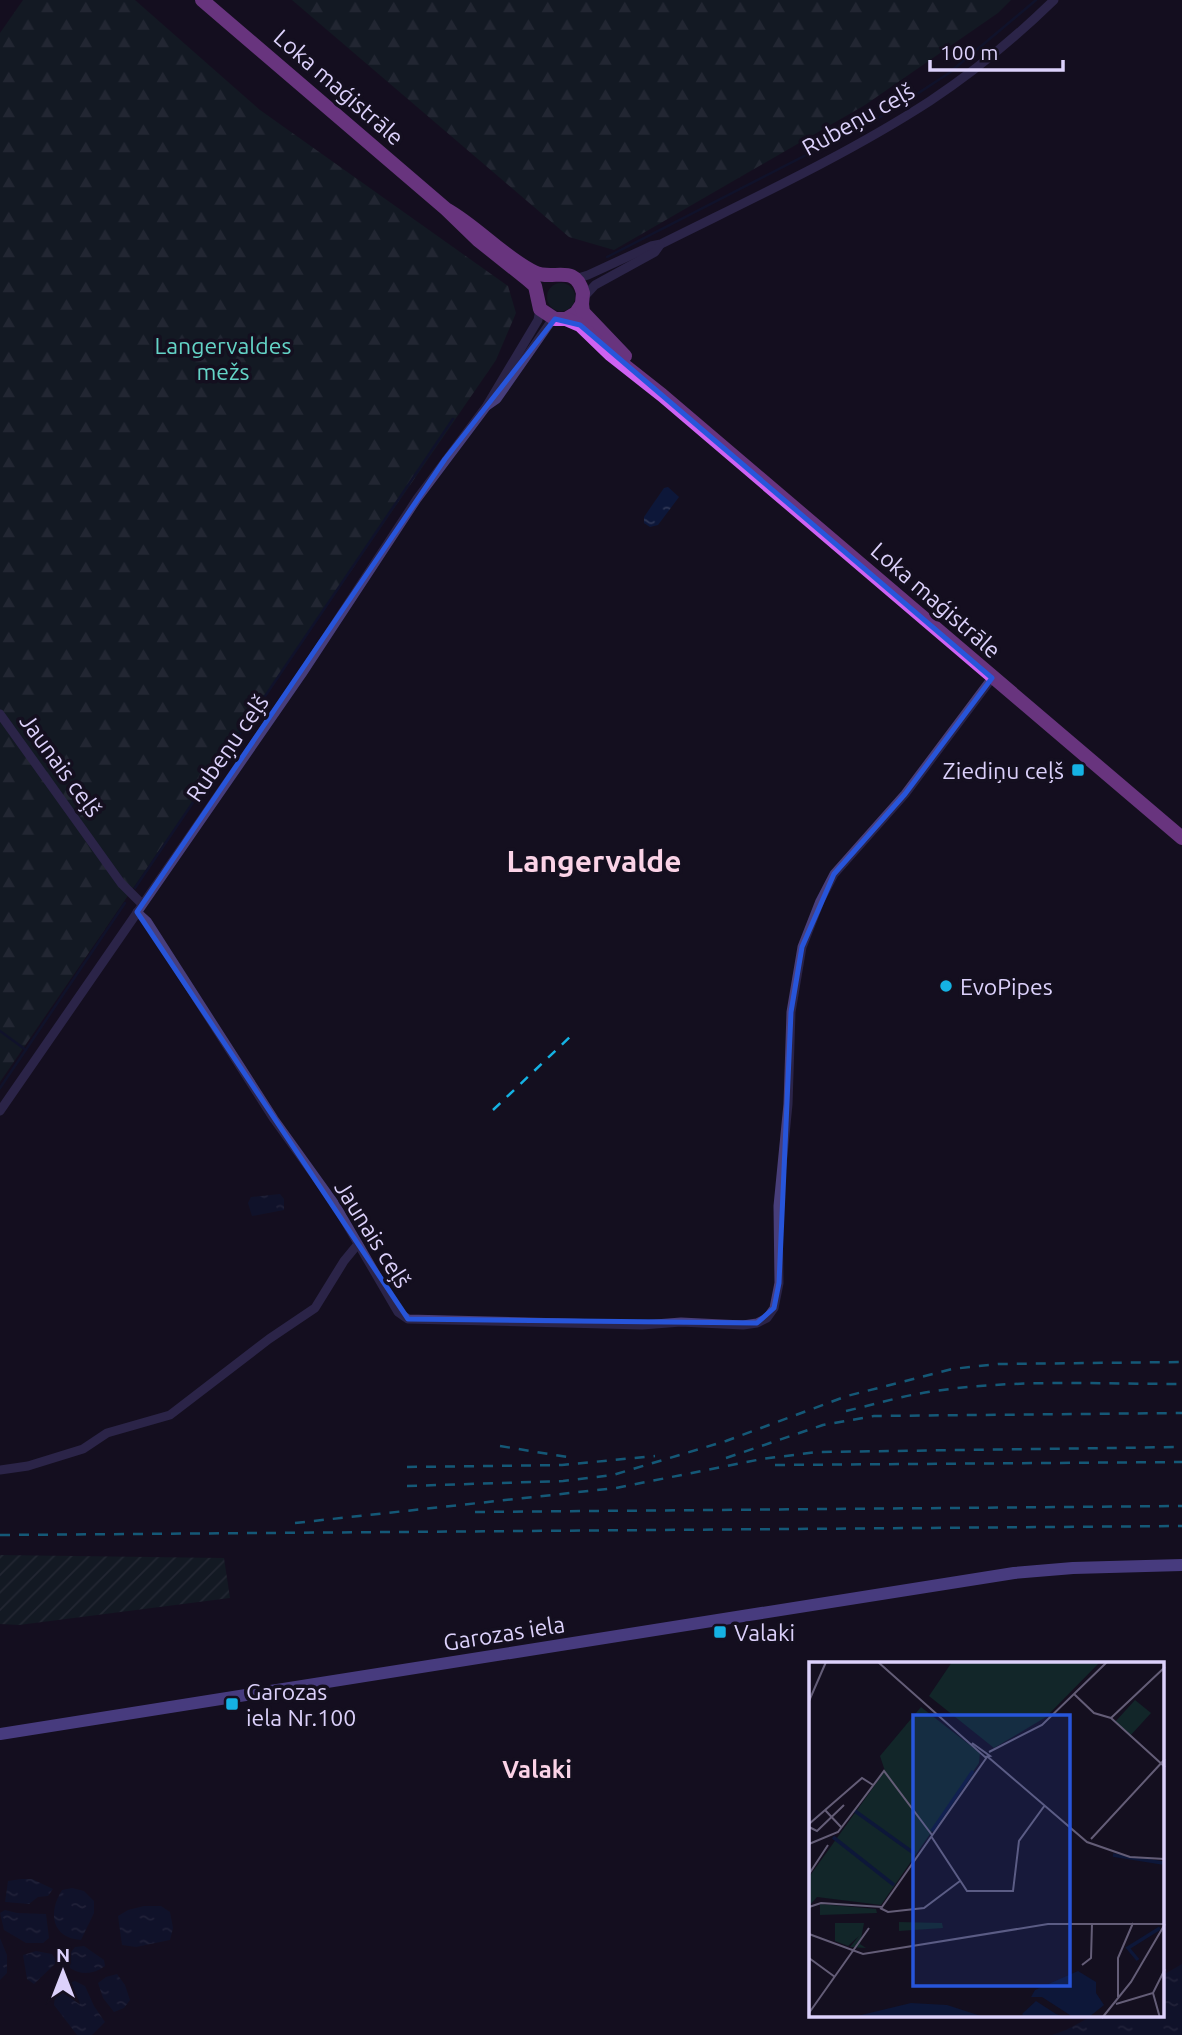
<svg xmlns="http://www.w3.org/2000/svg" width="1182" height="2035" font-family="Ubuntu,sans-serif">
<defs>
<pattern id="forest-firs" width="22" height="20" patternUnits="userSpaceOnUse" patternTransform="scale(1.75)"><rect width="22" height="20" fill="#122629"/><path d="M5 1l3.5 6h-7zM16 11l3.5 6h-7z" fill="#344449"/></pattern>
<pattern id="garden-furrows" width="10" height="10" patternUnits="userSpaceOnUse" patternTransform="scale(1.75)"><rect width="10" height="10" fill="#122629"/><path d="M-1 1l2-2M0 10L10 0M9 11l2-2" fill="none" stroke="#344449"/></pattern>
<pattern id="water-ripples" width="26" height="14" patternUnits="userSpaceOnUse" patternTransform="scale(1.75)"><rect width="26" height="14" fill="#0d1739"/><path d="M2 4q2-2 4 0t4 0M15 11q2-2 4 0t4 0" fill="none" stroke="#303857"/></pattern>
</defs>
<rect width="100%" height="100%" fill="#140f1f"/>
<circle fill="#122629" cx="561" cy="297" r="14"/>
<g fill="url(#forest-firs)">
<polygon points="23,0 135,0 260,110 508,286 516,313 496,360 0,1082 0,33"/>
<polygon points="292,0 1011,0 998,13 865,105 614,250 569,237"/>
</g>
<polygon fill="url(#garden-furrows)" points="0,1555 224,1558 230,1598 19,1625 0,1624"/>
<g fill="url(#water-ripples)">
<polygon points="668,487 679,497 658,525 650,527 644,523 644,517 664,488"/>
<polygon points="280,1194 284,1199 284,1210 252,1216 248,1203 251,1197"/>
<polygon points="21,1879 32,1879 53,1889 48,1896 38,1897 29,1904 5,1902 8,1881"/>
<path d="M72 1888 84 1891 94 1901V1913L81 1940C51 1938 48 1912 62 1890Z"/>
<polygon points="144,1906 161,1906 170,1912 173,1928 170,1940 136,1947 122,1945 118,1916 128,1910"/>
<polygon points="5,1910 17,1913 46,1914 49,1938 43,1943 26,1943 4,1930 0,1913"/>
<polygon points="0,1938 7,1955 7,1973 0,1980"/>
<path d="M84 1946 104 1960 105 1966C94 1974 82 1976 70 1968L68 1956 75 1947Z"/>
<polygon points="36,1951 52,1954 57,1962 34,1984 27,1979 23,1955"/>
<polygon points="1182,1964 1182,2035 1052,2035 1066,2030 1092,2016 1163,2016 1163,1975"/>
<polygon points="117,1974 125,1985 130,2000 124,2008 114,2012 103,1998 98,1983 106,1977"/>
<path d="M75 1981 85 1986 94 2006 105 2022 92 2035H77L54 2005C55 1991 61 1985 75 1981Z"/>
</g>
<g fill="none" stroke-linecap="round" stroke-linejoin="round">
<g stroke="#0d1739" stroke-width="2.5">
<polyline points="607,257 888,113 949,73 1036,0"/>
<polyline points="135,888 453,419"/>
<polyline points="0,1031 26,1050"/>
<polyline points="0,1088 125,903"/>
</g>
<g stroke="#483e7a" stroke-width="9">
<path d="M575 279 588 275 651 246 661 244C751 199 845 156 930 101 974 72 1016 37 1054 0"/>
<polyline points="583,298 595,285 655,252 660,245"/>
<polyline points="487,406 497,399 550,323 555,319"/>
<polyline points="0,714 121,883 142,904"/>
<polyline points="137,912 147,921 274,1119 335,1204 398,1312 408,1319 642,1325 681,1322 743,1325 757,1323 767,1318 774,1308 779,1283 778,1206 788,1104 791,1012 802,947 820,901 834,874 905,794 992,678"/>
<polyline points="0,1111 302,674 417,499 486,407 538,320 540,309"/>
<polyline points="0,1470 28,1466 83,1449 107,1433 170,1415 269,1339 315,1308 344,1261 358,1244"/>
</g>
<polyline stroke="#8671f2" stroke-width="12" points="0,1734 1014,1573 1073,1568 1182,1565"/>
<g stroke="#cf62f1" stroke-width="14">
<path d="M202 0 446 209 478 240 527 279 535 286 540 309 555 319H566L576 313 582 304 583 293C575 262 553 282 534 272 502 256 478 227 446 209"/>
<polyline points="582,304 583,312 625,356"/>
<polyline points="566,319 580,325 610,354 662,395 1182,838"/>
</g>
<g stroke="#15b2e3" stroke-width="2.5" stroke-dasharray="10 9" stroke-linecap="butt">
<polyline points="493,1110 572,1035"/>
<path d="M846 1411C876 1404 905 1395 935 1391 1016 1379 1100 1384 1182 1384"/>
<polyline points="500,1446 567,1457"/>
<polyline points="726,1458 823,1425 874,1416 1182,1413"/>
<polyline points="775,1465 1182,1462"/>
<polyline points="407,1467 562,1465 655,1456"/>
<polyline points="407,1486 563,1481 613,1475 726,1441 847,1396 952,1369 998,1364 1182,1362"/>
<polyline points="475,1512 1182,1506"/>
<polyline points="295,1523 616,1488 762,1459 817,1452 1182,1447"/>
<polyline points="0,1535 1182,1526"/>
</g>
</g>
<path d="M0 0H1182V2035H0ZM555 319 580 325 992 678 905 794 834 874 802 947 791 1012 779 1283 774 1308 757 1323 408 1319 137 912 445 459Z" fill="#140f1f" fill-opacity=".55" fill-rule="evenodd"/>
<path fill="none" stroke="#2755da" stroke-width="5" stroke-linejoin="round" d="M555 319 580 325 992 678 905 794 834 874 802 947 791 1012 779 1283 774 1308 757 1323 408 1319 137 912 445 459Z"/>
<g fill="#15b2e3" stroke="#140f1f" stroke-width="2.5">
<rect x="1071" y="763" width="14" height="14" rx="3.5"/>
<circle cx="946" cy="986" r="7"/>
<rect x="713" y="1625" width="14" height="14" rx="3.5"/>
<rect x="225" y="1697" width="14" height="14" rx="3.5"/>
</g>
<g text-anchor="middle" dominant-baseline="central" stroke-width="7" stroke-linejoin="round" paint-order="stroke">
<g font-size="23" fill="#dcd1fb" stroke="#140f1f">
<text transform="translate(339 87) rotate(41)">Loka maģistrāle</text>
<text transform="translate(858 119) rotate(-29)">Rubeņu ceļš</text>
<text transform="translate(936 600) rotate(41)">Loka maģistrāle</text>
<text transform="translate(227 748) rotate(-55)">Rubeņu ceļš</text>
<text transform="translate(61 765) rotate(54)">Jaunais ceļš</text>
<text transform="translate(373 1234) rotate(58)">Jaunais ceļš</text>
<text transform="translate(504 1633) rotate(-9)">Garozas iela</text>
</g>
<g font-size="23" fill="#64d4c7" stroke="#140f1f">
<text x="223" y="345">Langervaldes<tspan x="223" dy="26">mežs</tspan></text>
</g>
<g font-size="23" fill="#dcd1fb" stroke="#140f1f" text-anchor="start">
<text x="1064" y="770" text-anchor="end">Ziediņu ceļš</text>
<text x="960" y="986">EvoPipes</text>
<text x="734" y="1632">Valaki</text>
<text x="246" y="1691">Garozas<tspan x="246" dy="26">iela Nr.100</tspan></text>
</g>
<g font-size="24" font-weight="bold" fill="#fbd3e7" stroke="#140f1f">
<text x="537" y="1769">Valaki</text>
</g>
<g font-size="30" font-weight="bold" fill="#fbd3e7" stroke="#140f1f">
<text x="594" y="861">Langervalde</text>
</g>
</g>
<g transform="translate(809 1662)">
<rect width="355" height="355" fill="#140f1f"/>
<path d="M143 0H291L237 55 185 86 120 34ZM326 38 342 51 321 74 306 60ZM112 45 171 91 170 101 72 243 8 235 0 244V215L76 109 71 94ZM11 242 67 247 68 251 11 253ZM26 261H55L51 282 57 286 41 285 50 274 39 284 26 279Z" fill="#122629"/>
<path d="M90 260 133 261 134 266 90 269Z" fill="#122629"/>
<path d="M269 309 287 320V331L295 343 280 355H264L233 335H222L226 328ZM227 339 247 352 255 355H216L213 352ZM102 341 138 343 175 355H44Z" fill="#0d1739"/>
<path fill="none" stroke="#0d1739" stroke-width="3.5" d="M46 149 106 192M123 169 164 109M24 175 85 223M304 193 354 201M329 298 319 286 351 266"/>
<path fill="none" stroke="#645d77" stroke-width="2" d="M69 0 176 95 181 94 163 81M265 32 285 51 302 56M0 39 17 0M302 56 356 5M302 56 356 105M180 90 233 63 298 0M179 95 278 180 321 195 356 197M16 148 32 165M0 162 53 116 64 123M0 165 8 169 35 143M122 174 158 229H204L210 179 236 143M282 177 356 97M0 182 29 170 75 109 123 173M0 212 19 183M0 245 12 241 73 245 178 95M71 246 79 250 115 246 151 219M0 272 54 292 239 262H354M0 296 26 315M273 303 282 296 283 262M344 331 351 356M309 335V296L324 261M307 342 344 331 356 307M0 351 60 266M293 356 322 320 356 262"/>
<path fill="#2755da" fill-opacity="0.15" stroke="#2755da" stroke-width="3.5" d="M104 53H261V324H104Z"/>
<rect width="355" height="355" fill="none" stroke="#dcd1fb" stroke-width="3.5"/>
</g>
<g transform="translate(63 1972)" stroke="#140f1f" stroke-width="5" paint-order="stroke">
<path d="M0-5L12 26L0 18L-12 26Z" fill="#dcd1fb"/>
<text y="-10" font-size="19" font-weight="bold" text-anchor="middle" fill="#dcd1fb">N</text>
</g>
<path d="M930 60v10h133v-10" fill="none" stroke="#dcd1fb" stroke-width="3.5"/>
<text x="940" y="60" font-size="21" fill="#dcd1fb" stroke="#140f1f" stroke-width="5" paint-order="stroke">100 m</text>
</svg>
